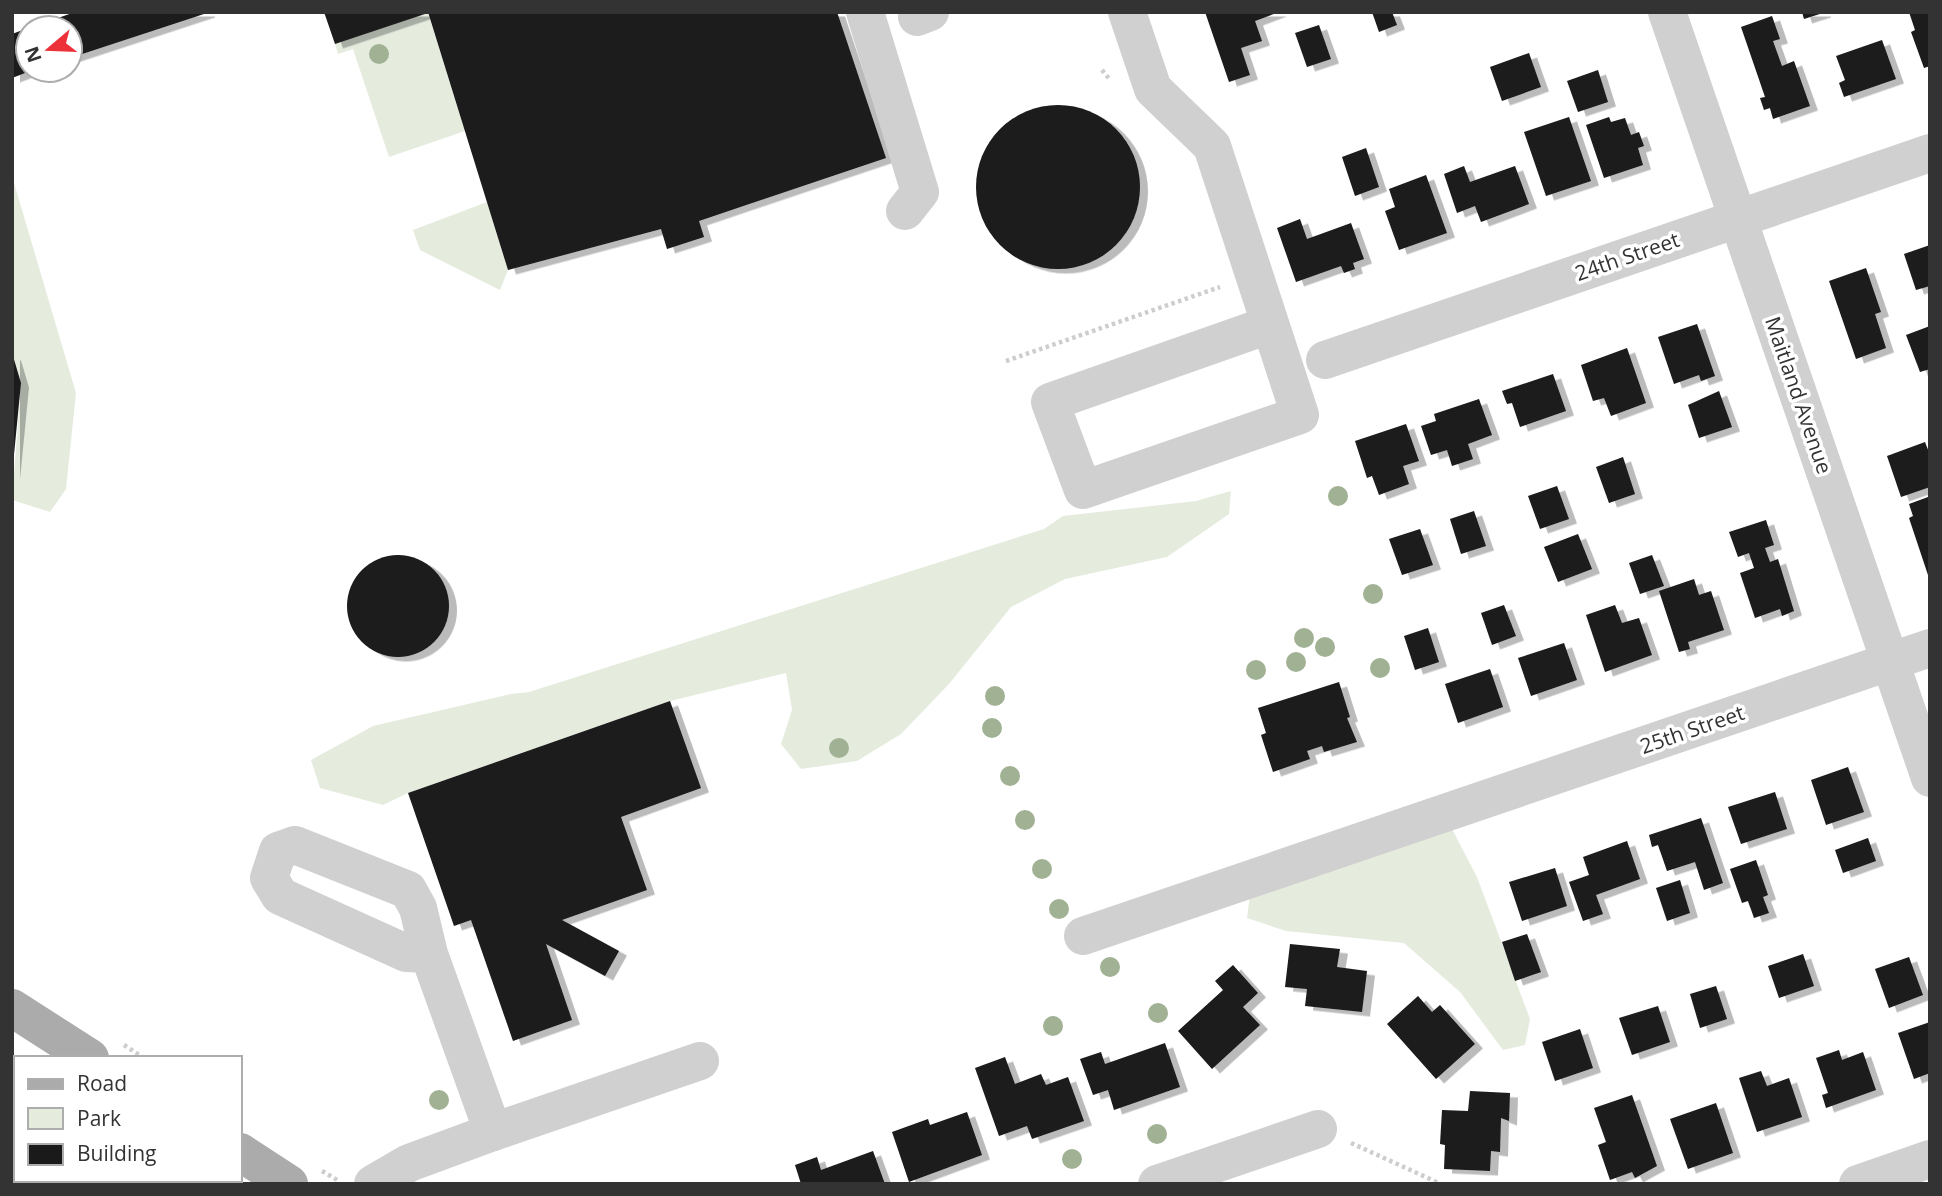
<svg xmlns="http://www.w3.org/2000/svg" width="1942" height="1196" font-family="'Open Sans',sans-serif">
<defs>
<filter id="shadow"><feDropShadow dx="8" dy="4.5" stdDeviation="0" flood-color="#0004"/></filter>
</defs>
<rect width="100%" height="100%" fill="#fff"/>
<g fill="#e5ecde">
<polygon points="428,13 465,131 389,157 353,49 338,54 335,44"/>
<polygon points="12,176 76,393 66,489 50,512 12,500 21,383 12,354"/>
<polygon points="487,202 508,270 500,290 420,250 413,230"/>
<polygon points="1231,491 1229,514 1167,557 1065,579 1011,607 949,684 901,734 857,761 801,769 781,744 792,710 786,673 670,701 408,793 383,805 320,788 311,760 373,726 511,694 529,692 1044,529 1063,516 1196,501"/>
<polygon points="1452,829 1477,877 1530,1019 1525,1045 1503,1050 1460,992 1404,943 1286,931 1247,918 1251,887"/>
<polygon points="12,1054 19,1058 16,1058 16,1180 216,1180 221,1184 12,1184"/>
</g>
<g fill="#1a1a1a" filter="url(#shadow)">
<polygon points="75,12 207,12 207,13 70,58 70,28 30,28"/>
<polygon points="324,12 428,12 428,13 335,44"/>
<polygon points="428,12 837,12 886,158 699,221 704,237 667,249 661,229 508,270"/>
<polygon points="1205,12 1279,12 1255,21 1262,41 1241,48 1250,75 1229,82"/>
<polygon points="1372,12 1392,12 1397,25 1379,32"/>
<polygon points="1802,12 1823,12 1823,13 1804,19"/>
<polygon points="1909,12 1930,12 1930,66 1924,68 1911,32 1915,30"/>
<polygon points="1772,16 1780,39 1773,41 1782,66 1794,61 1810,106 1773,119 1770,108 1764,110 1760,98 1765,97 1741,27"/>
<polygon points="1319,25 1331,59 1307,67 1295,33"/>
<polygon points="28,28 28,70 33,70 12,78 12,34"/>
<polygon points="1882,40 1896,79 1844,97 1839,83 1845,80 1836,56"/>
<polygon points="1529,53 1541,87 1502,101 1490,67"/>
<polygon points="1598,70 1608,102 1578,112 1567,81"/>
<circle cx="1058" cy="187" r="82"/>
<polygon points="1569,117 1591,181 1546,196 1524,132"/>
<polygon points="1609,117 1611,122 1625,118 1631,135 1639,132 1644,146 1638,148 1643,165 1604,178 1586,125"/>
<polygon points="1366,148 1379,187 1355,196 1342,157"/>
<polygon points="1464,166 1470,182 1515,166 1529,204 1481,222 1475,206 1457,213 1444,174"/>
<polygon points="1426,175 1447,233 1399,250 1385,211 1395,207 1389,189"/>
<polygon points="1300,219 1307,239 1351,223 1364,259 1353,263 1355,269 1344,273 1341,266 1296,282 1277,228"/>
<polygon points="1930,245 1930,286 1916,290 1904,254"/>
<polygon points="1866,268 1881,312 1875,314 1886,348 1856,359 1829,281"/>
<polygon points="1697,324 1715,376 1701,381 1699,375 1674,384 1658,337"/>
<polygon points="1930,326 1930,369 1920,372 1906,335"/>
<polygon points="1627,348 1646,403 1611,416 1604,398 1593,401 1581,365"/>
<polygon points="13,356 21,383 12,475 12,356"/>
<polygon points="1553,374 1566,411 1520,427 1512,403 1507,404 1502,391"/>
<polygon points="1719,391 1732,427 1699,438 1688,405"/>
<polygon points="1479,399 1492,435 1468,444 1473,459 1452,466 1447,450 1431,455 1421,426 1436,421 1434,414"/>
<polygon points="1406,424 1419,461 1403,466 1409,484 1379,495 1372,476 1367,478 1355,441"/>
<polygon points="1925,442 1930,455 1930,487 1901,497 1887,456"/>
<polygon points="1623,457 1635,494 1609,503 1596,467"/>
<polygon points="1557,486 1569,519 1540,529 1528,496"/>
<polygon points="1928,497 1930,502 1929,578 1909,518 1913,516 1909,504"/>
<polygon points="1474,511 1486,546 1461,554 1450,519"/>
<polygon points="1766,520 1774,545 1765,548 1770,562 1778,559 1794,611 1782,616 1780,609 1755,618 1740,573 1754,568 1749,553 1738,557 1729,532"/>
<polygon points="1420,529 1433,565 1402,575 1389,539"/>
<polygon points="1578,534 1592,569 1558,582 1544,547"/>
<circle cx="398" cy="606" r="51"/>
<polygon points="1652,555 1664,586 1640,594 1629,563"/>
<polygon points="1694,579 1699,595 1711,591 1724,630 1688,642 1690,649 1679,652 1659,591"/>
<polygon points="1504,605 1516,636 1492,645 1481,613"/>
<polygon points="1615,605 1622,623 1639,618 1652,655 1605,672 1586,615"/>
<polygon points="1428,628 1439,662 1415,670 1404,636"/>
<polygon points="1564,643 1577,680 1531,696 1518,658"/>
<polygon points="1490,669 1503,707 1458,723 1445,684"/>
<polygon points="1339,682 1350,717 1347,718 1357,742 1324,752 1322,746 1307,751 1310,759 1273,772 1261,735 1266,733 1258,708"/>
<polygon points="670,701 701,788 621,817 647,890 562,920 619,951 605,976 546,944 572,1020 513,1041 471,920 454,926 408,793"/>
<polygon points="1848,767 1864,812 1826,825 1811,780"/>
<polygon points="1775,792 1787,829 1741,844 1728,807"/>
<polygon points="1701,818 1723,883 1704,890 1695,862 1667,871 1658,845 1652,847 1649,835"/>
<polygon points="1868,838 1876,861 1843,873 1835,850"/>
<polygon points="1627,841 1640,879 1596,895 1603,914 1583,921 1569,882 1589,875 1583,857"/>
<polygon points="1756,860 1768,895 1763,897 1769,913 1754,918 1748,901 1742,903 1730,869"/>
<polygon points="1555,868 1567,906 1522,921 1509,882"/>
<polygon points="1680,880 1690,913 1667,921 1656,888"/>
<polygon points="1527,934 1541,972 1515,981 1502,942"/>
<polygon points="1290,944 1340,949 1337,967 1367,971 1362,1012 1305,1006 1307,989 1285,987"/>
<polygon points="1803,954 1814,986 1779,998 1768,966"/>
<polygon points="1909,957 1923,995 1889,1008 1875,969"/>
<polygon points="1233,965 1258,993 1243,1007 1260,1025 1212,1069 1178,1031 1223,990 1215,981"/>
<polygon points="1716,986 1727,1019 1700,1028 1690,994"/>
<polygon points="1418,996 1432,1012 1440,1005 1475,1044 1436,1079 1387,1024"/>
<polygon points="1658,1006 1670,1042 1632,1055 1619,1018"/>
<polygon points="1930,1022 1930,1073 1914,1079 1898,1033"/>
<polygon points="1580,1029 1593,1068 1555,1081 1542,1042"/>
<polygon points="1165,1043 1180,1087 1114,1110 1108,1090 1093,1095 1080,1059 1101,1052 1105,1064"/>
<polygon points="1839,1050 1842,1060 1863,1052 1876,1090 1826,1108 1822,1095 1828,1093 1816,1058"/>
<polygon points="1005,1057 1015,1084 1041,1074 1046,1085 1068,1077 1084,1121 1032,1139 1027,1126 999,1136 975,1068"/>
<polygon points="1761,1071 1767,1086 1789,1078 1802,1117 1757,1132 1739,1078"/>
<polygon points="1470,1091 1510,1093 1509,1121 1501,1118 1500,1152 1491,1151 1490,1171 1444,1169 1445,1145 1440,1144 1442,1110 1468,1111"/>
<polygon points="1632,1095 1657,1166 1635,1178 1632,1172 1610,1180 1598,1145 1606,1142 1594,1108"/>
<polygon points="1716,1103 1733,1153 1688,1169 1670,1119"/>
<polygon points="967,1112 982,1155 909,1182 892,1132 928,1119 930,1125"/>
<polygon points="873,1151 885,1184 801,1184 795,1165 817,1157 821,1170"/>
</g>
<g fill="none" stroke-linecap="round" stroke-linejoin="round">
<g stroke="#cdcdcd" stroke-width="4.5" stroke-dasharray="3.5 3.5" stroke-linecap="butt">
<polyline points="1102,70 1110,80"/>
<polyline points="1006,361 1220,287"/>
<polyline points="124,1045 144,1058"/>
<polyline points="1351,1143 1441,1184"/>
<polyline points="322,1171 339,1181"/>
</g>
<g stroke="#d0d0d0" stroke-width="38">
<polyline points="865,12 920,192 905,211"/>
<polyline points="1127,12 1153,89 1212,146 1300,415 1083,490 1050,402 1269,325"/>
<polyline points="1667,12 1930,778"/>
<polyline points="917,17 930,12"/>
<polyline points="1325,360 1930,153"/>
<polyline points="1083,936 1930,648"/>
<polyline points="429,954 406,953 280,896 269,878 278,851 295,845 408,890 418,908 429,954 493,1132"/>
<polyline points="373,1184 409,1163 493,1132 700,1061"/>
<polyline points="1157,1184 1318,1129"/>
<polyline points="1858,1184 1930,1159"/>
</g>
<g stroke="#ababab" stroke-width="38">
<polyline points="12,1008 90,1058"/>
<polyline points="240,1152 289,1184"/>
</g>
</g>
<g fill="#a1b194">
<circle cx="379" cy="54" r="10"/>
<circle cx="1338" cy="496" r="10"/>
<circle cx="1373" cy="594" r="10"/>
<circle cx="1304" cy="638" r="10"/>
<circle cx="1325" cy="647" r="10"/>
<circle cx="1296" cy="662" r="10"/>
<circle cx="1380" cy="668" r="10"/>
<circle cx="1256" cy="670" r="10"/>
<circle cx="995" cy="696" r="10"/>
<circle cx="992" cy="728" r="10"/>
<circle cx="839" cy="748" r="10"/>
<circle cx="1010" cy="776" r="10"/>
<circle cx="1025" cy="820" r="10"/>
<circle cx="1042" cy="869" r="10"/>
<circle cx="1059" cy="909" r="10"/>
<circle cx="1110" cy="967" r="10"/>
<circle cx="1158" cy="1013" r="10"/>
<circle cx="1053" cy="1026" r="10"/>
<circle cx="439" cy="1100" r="10"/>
<circle cx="1157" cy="1134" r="10"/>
<circle cx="1072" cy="1159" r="10"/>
</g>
<g text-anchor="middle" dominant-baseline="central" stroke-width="7" stroke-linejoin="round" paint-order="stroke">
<g font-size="21" fill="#333" stroke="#fff">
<text transform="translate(1627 256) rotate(-19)">24th Street</text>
<text transform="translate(1799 395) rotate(71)">Maitland Avenue</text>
<text transform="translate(1692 729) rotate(-19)">25th Street</text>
</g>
</g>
<rect width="1942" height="1196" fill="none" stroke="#333333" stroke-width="28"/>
<rect x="14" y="1056" width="228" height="126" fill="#ffffff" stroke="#adadad" stroke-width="2"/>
<rect x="28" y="1079" width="35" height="10" fill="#ababab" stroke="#adadad" stroke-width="2"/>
<text x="77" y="1091" font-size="21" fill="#333333">Road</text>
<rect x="28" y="1108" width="35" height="21" fill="#e5ecde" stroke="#adadad" stroke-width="2"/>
<text x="77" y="1126" font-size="21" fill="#333333">Park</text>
<rect x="28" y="1144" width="35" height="21" fill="#1a1a1a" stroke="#adadad" stroke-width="2"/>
<text x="77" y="1161" font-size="21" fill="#333333">Building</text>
<g transform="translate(49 49) rotate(251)"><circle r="33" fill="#ffffff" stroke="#adadad" stroke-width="2"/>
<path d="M0-5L12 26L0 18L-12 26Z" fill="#ed3139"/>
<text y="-10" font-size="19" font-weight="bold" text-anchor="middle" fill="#333333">N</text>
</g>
</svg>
